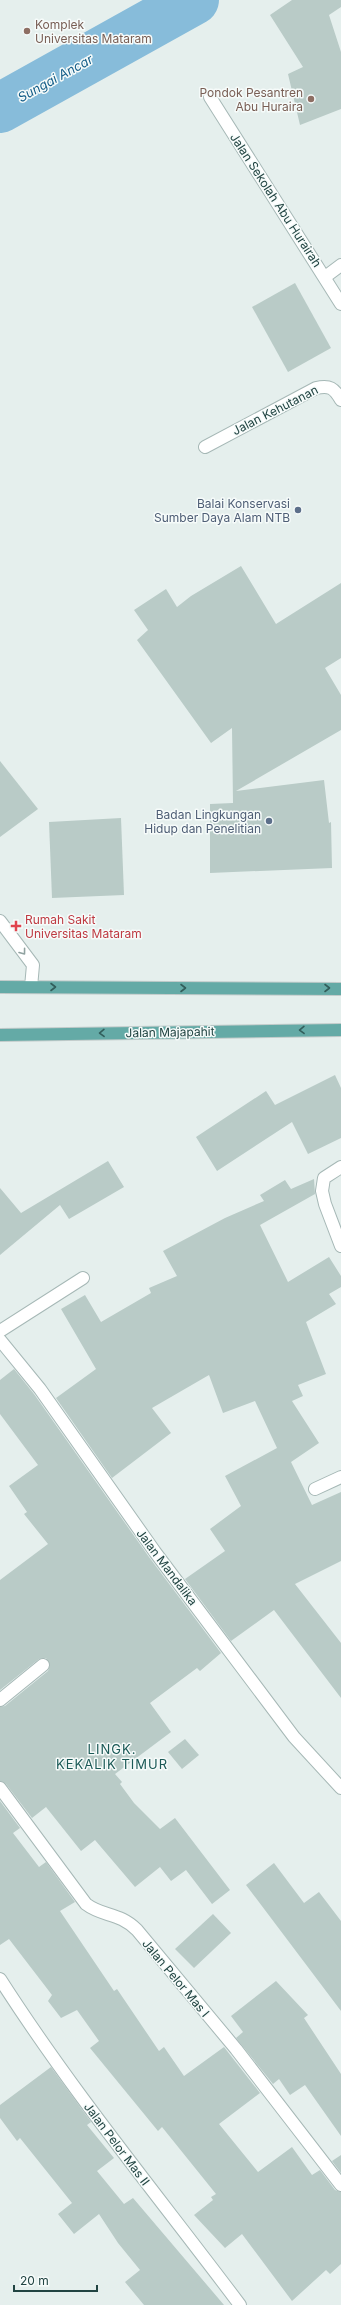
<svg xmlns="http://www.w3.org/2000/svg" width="341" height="2305" font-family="Inter,sans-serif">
<rect width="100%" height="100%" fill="#e5efed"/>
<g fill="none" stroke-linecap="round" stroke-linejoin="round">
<polyline stroke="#87bcda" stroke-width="50" points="0,108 194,0"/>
</g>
<g fill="#b9cbc7">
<polygon points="292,0 341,0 341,7 329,15 341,52 341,109 300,125 288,74 303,67 270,15"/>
<polygon points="295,283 331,348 288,372 252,307"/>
<polygon points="241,566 276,624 341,583 341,658 325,668 341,695 341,730 236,791 324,780 329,823 331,822 332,868 210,873 210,804 233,803 232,728 211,743 137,640 148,630 134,610 166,589 177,607 191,596"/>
<polygon points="0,761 38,809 0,837"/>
<polygon points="121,818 124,895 52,898 49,822"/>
<polygon points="335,1075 341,1088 341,1138 308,1154 292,1122 217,1171 196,1137 266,1091 275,1105"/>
<polygon points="108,1161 124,1187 69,1219 60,1205 0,1255 0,1188 21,1213"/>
<polygon points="314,1179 315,1194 260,1225 288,1282 329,1257 341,1276 341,1287 329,1294 336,1304 306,1322 326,1374 298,1385 303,1396 292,1401 319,1443 291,1462 312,1505 341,1492 341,1561 295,1584 341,1643 341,1698 274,1610 231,1641 185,1579 225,1551 210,1529 241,1506 225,1476 277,1448 255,1401 223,1413 209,1375 152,1408 171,1433 112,1478 56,1398 96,1369 61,1309 85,1295 101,1322 151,1293 149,1288 177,1276 163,1251 225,1218 264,1201 260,1195 285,1180 291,1189"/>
<polygon points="14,1369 34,1394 149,1557 221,1653 200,1671 197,1668 150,1703 171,1732 115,1774 122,1782 120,1784 134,1803 160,1829 175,1818 230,1890 212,1904 186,1870 171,1881 160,1867 135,1887 95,1840 81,1851 46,1807 32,1818 6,1784 0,1781 0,1707 5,1706 48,1671 50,1664 46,1658 39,1659 0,1690 0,1580 48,1544 24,1514 27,1512 9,1486 38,1465 0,1414 0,1380"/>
<polygon points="185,1739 199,1755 182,1769 168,1752"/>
<polygon points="0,1801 20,1828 13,1833 39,1867 46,1862 75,1902 60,1911 114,1991 117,1989 159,2051 164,2047 184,2076 224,2047 260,2093 219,2124 258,2172 292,2147 312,2175 320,2170 335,2190 341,2192 341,2264 330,2274 326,2270 292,2301 242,2234 225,2248 194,2215 213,2200 211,2197 216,2194 162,2127 158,2131 90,2048 99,2041 77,2010 61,2018 48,2001 52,1995 9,1939 0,1945"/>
<polygon points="274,1863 304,1903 319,1892 341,1921 341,2011 246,1885"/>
<polygon points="213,1914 231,1933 194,1968 175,1949"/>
<polygon points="276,1981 308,2015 304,2018 341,2074 341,2136 305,2085 290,2095 279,2079 273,2084 236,2038 243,2032 231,2016"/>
<polygon points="51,2067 91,2122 87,2125 114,2158 97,2171 124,2204 133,2198 224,2305 144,2305 125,2282 140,2270 118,2243 99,2214 74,2234 58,2214 72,2203 20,2138 17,2141 0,2118 0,2105"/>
<polygon points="341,2155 341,2173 332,2161"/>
</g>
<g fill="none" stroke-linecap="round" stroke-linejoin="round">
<defs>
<g id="minor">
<polyline points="210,97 341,304"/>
<polyline points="325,277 341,265"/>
<path d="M205 447 316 388C330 385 334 388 341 400"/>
<polyline points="0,921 33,965 31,987"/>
<polyline points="341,1167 324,1178 322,1191 325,1204 341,1246"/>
<polyline points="0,1331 83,1278"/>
<polyline points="0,1340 40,1389 155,1552 294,1737 341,1788"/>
<polyline points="315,1489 341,1477"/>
<polyline points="0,1700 43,1665"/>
<path d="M0 1788 86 1904C103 1917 119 1912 137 1930L236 2049 341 2185"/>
<path d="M0 1979C73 2093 159 2197 240 2305"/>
</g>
<g id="major">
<polyline points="0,987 341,989"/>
<polyline points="0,1035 341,1030"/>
</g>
</defs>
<use href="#minor" stroke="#a6b8b6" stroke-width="14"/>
<use href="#major" stroke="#c1cbca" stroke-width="14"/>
<use href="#minor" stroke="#fff" stroke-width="12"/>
<use href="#major" stroke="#64aaa6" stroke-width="12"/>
</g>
<defs><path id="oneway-chevron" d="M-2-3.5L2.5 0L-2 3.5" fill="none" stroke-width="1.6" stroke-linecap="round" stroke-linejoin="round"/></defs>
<use stroke="#90a2a0" href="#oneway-chevron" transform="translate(23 952) rotate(53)"/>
<g stroke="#325e5b">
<use href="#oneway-chevron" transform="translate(53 987)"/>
<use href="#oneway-chevron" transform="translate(183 988)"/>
<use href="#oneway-chevron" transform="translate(327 988)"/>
<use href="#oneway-chevron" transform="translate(302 1030) rotate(179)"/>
<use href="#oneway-chevron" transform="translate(102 1033) rotate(179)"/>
</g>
<g fill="#8d6e63" stroke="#f6fbfa" stroke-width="1.5">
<circle cx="27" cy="31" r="4"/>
<circle cx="311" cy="99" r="4"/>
</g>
<g fill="#5c6f8a" stroke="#f6fbfa" stroke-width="1.5">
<circle cx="298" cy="510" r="4"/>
<circle cx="269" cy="821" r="4"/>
</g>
<path fill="#e0444e" stroke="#f6fbfa" stroke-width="1.5" d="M14 920h4v4h4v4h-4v4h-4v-4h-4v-4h4z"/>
<g text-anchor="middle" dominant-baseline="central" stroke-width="3" stroke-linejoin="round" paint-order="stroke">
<g font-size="12" fill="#785e54" stroke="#f6fbfa" text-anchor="start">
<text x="35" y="24">Komplek<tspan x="35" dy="14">Universitas Mataram</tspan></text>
<text x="303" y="92" text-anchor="end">Pondok Pesantren<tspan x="303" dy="14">Abu Huraira</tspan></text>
</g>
<g font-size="12" fill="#214442" stroke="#f6fbfa">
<text transform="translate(276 200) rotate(57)">Jalan Sekolah Abu Hurairah</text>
<text transform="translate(275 410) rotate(-27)">Jalan Kehutanan</text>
<text transform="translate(170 1032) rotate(-1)">Jalan Majapahit</text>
<text transform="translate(167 1567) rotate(53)">Jalan Mandalika</text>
<text transform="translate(176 1978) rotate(50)">Jalan Pelor Mas I</text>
<text transform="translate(117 2144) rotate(53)">Jalan Pelor Mas II</text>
</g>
<g font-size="12" fill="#4e5e75" stroke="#f6fbfa" text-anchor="end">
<text x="290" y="503">Balai Konservasi<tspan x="290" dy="14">Sumber Daya Alam NTB</tspan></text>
<text x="261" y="814">Badan Lingkungan<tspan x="261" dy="14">Hidup dan Penelitian</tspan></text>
</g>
<g font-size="12" fill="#be3a42" stroke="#f6fbfa" text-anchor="start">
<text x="25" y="919">Rumah Sakit<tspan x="25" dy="14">Universitas Mataram</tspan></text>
</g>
<g font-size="13" font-style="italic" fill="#135d88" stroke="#f6fbfa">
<text transform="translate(55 78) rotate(-29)">Sungai Ancar</text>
</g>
<g font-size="13" letter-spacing="1" fill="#1a5956" stroke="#f6fbfa">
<text x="112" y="1749">LINGK.<tspan x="112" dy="15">KEKALIK TIMUR</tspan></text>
</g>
</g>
<path d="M14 2285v6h83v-6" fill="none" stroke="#214442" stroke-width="2"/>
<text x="20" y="2285" font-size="12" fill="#214442" stroke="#f6fbfa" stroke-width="3" paint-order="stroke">20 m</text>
</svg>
